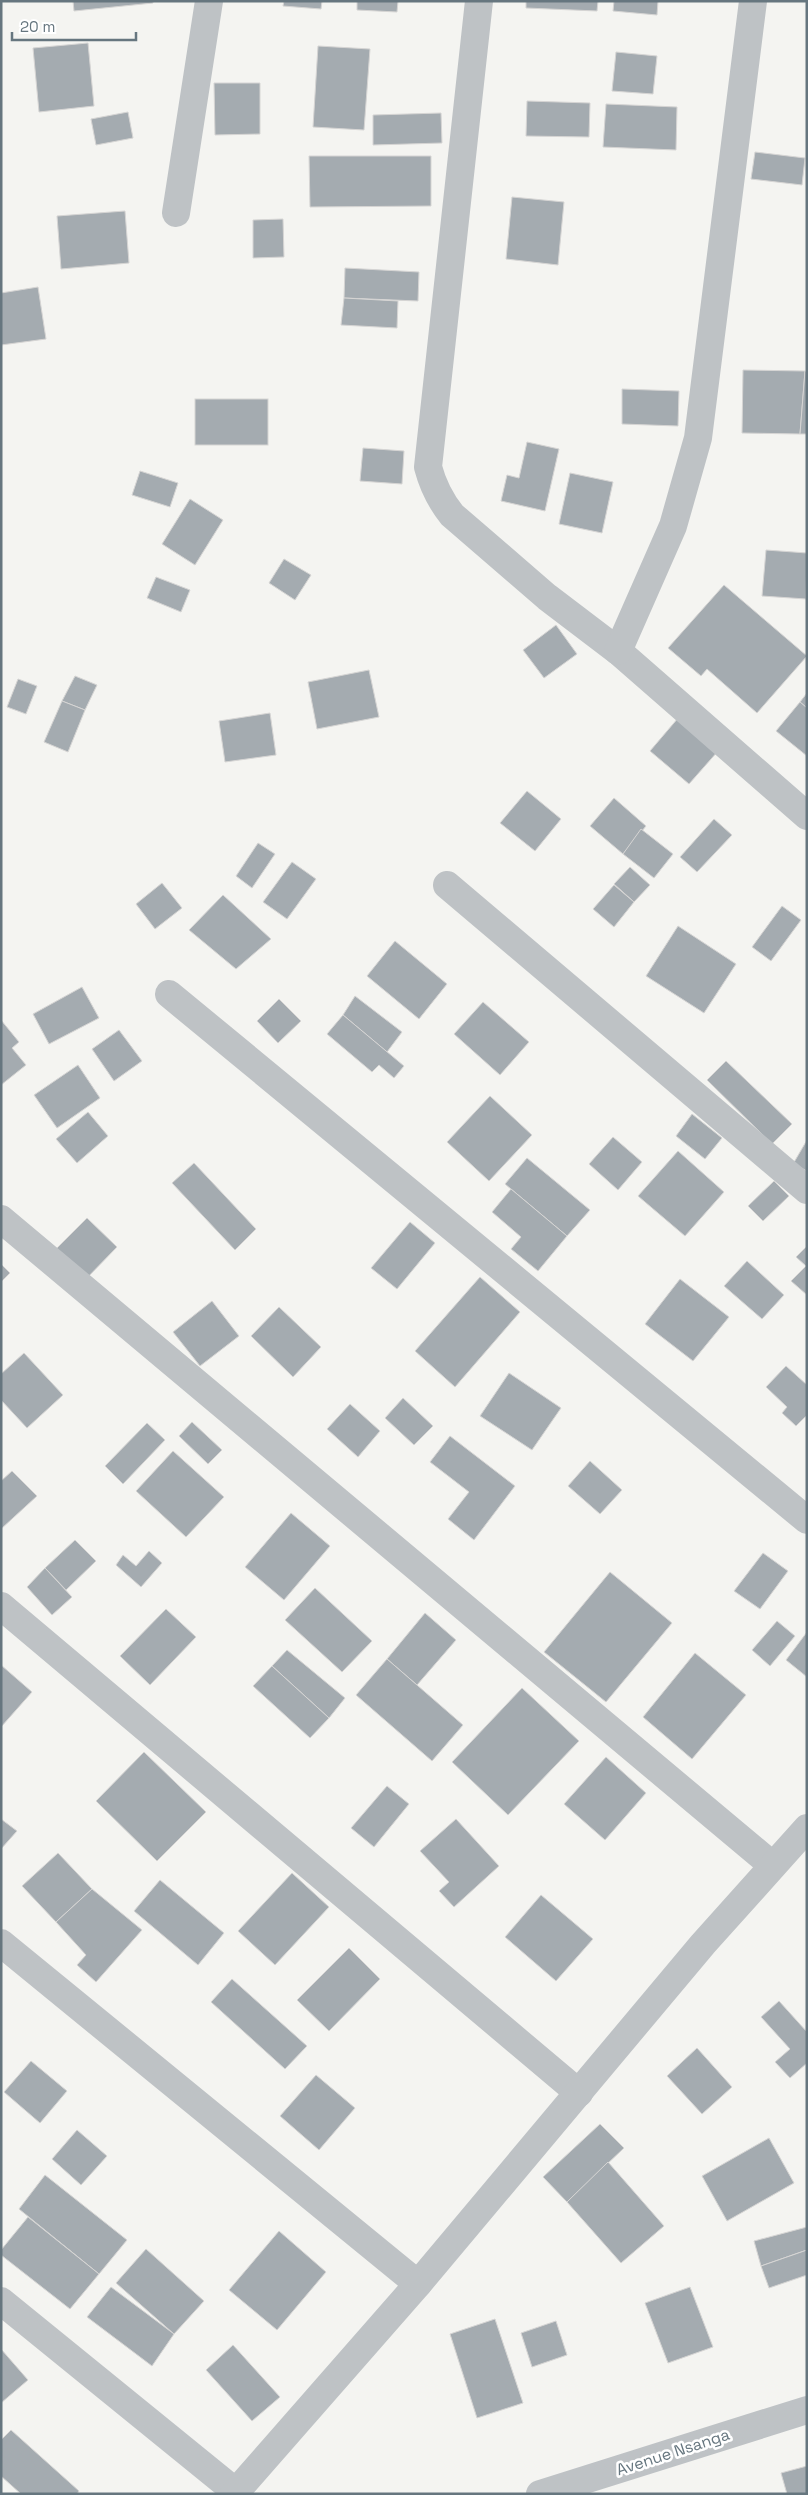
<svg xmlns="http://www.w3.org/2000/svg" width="808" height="2495" font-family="'Space Grotesk',sans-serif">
<rect width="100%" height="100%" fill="#f4f4f1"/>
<g fill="#a4abb0" stroke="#d6d5d4">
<polygon points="73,1 153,1 153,3 74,11"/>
<polygon points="284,1 322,1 321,9 283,6"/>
<polygon points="357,1 398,1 397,12 357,10"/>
<polygon points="526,1 598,1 597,11 526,8"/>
<polygon points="614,1 658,1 657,15 613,11"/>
<polygon points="88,43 94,106 39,112 33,48"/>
<polygon points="318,46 370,49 364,130 313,127"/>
<polygon points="616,52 657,56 653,94 612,91"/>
<polygon points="214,83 260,83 260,134 215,135"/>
<polygon points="527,101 590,103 589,137 526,136"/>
<polygon points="606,104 677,107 676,150 603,147"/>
<polygon points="128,112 133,138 96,145 91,119"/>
<polygon points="441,113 442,143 373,145 373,115"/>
<polygon points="755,152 805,158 802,185 751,179"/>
<polygon points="309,156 431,156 431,206 310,207"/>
<polygon points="512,197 564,202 558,265 506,259"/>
<polygon points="125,211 129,263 61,269 57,216"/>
<polygon points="283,219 284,257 253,258 253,220"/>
<polygon points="345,268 419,272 418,301 344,298"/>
<polygon points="38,287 46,339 1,345 1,293"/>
<polygon points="344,298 398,301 397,328 341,325"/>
<polygon points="743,370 805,371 800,434 742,433"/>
<polygon points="805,371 807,372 807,434 800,434"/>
<polygon points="622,389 679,391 678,426 622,424"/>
<rect x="195" y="399" width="73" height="46"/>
<polygon points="527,442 559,449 545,511 501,501 507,475 519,478"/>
<polygon points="363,448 404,451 402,484 360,481"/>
<polygon points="140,471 178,483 170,507 132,495"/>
<polygon points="570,473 613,482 602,533 559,524"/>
<polygon points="190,499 223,520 195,565 162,544"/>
<polygon points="766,550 807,553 806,599 762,596"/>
<polygon points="284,559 311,575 295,600 269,583"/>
<polygon points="156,577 190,590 181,612 147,598"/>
<polygon points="724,585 807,656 757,713 707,669 701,676 668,648"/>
<polygon points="556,625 577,654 544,678 523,650"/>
<polygon points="369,670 379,717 317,729 308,682"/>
<polygon points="75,676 97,685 85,710 62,701"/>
<polygon points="18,679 37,686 26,714 7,707"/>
<polygon points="807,693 807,708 800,702"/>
<polygon points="62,701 85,710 68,752 44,742"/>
<polygon points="800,702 807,708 807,756 776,731"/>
<polygon points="270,713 276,755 225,762 219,721"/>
<polygon points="679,717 719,750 689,784 650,751"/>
<polygon points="527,791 561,819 535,851 500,823"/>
<polygon points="614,798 646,826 623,854 590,826"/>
<polygon points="714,819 732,835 697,872 680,857"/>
<polygon points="641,829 673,854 654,878 623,854"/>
<polygon points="258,843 275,854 252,888 236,876"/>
<polygon points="292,862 316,879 287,919 263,902"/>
<polygon points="630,867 650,885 634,902 614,884"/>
<polygon points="162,883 182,908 155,929 136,904"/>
<polygon points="614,885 634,902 614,927 593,909"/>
<polygon points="223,895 271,939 236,969 189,930"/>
<polygon points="782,906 801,920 771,961 752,947"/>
<polygon points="678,926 736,964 704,1013 646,976"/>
<polygon points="395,941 447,984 419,1019 367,976"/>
<polygon points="82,987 99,1018 49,1044 33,1014"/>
<polygon points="355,996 402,1032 387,1052 343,1015"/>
<polygon points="279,999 301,1021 278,1043 257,1021"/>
<polygon points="483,1002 529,1042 500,1075 454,1034"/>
<polygon points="343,1015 404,1066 394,1078 379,1065 372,1072 327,1034"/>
<polygon points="1,1020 19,1042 12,1048 26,1065 1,1085"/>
<polygon points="119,1030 142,1061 114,1081 92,1049"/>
<polygon points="726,1061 792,1124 772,1144 707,1080"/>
<polygon points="78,1065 100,1098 57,1128 34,1095"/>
<polygon points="490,1096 532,1135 489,1181 447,1142"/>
<polygon points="88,1112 108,1136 77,1163 56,1139"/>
<polygon points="692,1114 722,1138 705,1159 676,1136"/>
<polygon points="613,1137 642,1162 618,1190 589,1164"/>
<polygon points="807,1140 807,1171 793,1164"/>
<polygon points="678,1151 724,1192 685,1236 638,1196"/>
<polygon points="527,1158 590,1210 567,1236 505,1184"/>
<polygon points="194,1163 256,1229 235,1250 172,1183"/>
<polygon points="774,1181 789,1196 763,1221 748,1206"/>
<polygon points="511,1189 567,1236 538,1271 511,1249 521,1237 492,1212"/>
<polygon points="87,1218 117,1247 84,1281 53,1252"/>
<polygon points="410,1222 435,1243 397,1289 371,1268"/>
<polygon points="807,1246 807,1295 791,1281 806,1266 796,1257"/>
<polygon points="747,1261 784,1295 762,1319 724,1286"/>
<polygon points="1,1264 10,1273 1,1282"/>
<polygon points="480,1277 520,1312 455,1387 415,1351"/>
<polygon points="680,1279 729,1317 693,1361 645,1324"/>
<polygon points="212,1301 239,1336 200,1366 173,1332"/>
<polygon points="279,1307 321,1347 293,1377 251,1336"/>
<polygon points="24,1353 63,1395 27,1428 1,1400 1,1374"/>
<polygon points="786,1366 807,1385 807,1415 796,1426 782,1413 787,1407 766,1387"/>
<polygon points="509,1373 561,1408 532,1450 480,1416"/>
<polygon points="403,1398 433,1426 414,1445 385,1418"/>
<polygon points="350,1404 380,1431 358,1457 327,1429"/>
<polygon points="192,1422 222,1450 208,1464 179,1436"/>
<polygon points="147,1423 165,1440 123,1484 105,1466"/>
<polygon points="450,1436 515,1486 474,1540 448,1519 469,1492 430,1462"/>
<polygon points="173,1451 224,1497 186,1537 136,1491"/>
<polygon points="590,1461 622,1490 600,1514 568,1486"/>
<polygon points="12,1471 37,1496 1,1529 1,1481"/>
<polygon points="291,1513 330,1546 284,1600 245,1567"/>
<polygon points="75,1540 96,1561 66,1590 45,1568"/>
<polygon points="149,1551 162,1563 141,1587 116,1565 123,1555 136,1566"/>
<polygon points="763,1553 788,1571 760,1609 734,1591"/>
<polygon points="45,1568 72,1597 52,1615 27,1587"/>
<polygon points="610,1572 672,1623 606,1702 544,1652"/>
<polygon points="315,1588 372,1641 342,1672 285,1620"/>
<polygon points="166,1609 196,1637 150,1685 120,1656"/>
<polygon points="425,1613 456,1640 417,1685 387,1659"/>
<polygon points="777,1621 795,1636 770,1666 752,1650"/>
<polygon points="807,1632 807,1677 786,1660"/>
<polygon points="287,1650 345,1698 329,1718 272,1666"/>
<polygon points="695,1653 746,1695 692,1759 643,1717"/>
<polygon points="387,1659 463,1725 432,1761 356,1695"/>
<polygon points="1,1665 32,1692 1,1727"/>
<polygon points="272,1666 329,1718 310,1738 253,1686"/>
<polygon points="522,1688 579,1741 508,1815 452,1762"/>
<polygon points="144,1752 206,1812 157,1861 96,1801"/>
<polygon points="606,1757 646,1793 605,1840 564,1804"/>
<polygon points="387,1786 409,1804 374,1847 351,1828"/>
<polygon points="1,1819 17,1831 1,1849"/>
<polygon points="456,1819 499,1866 454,1907 439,1891 449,1882 420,1851"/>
<polygon points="58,1853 92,1889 56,1922 22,1886"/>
<polygon points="292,1873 329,1907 275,1965 238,1931"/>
<polygon points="160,1880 224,1933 198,1965 134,1911"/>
<polygon points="92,1889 142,1930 96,1982 77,1965 86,1955 56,1922"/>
<polygon points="541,1895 593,1939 556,1981 505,1937"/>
<polygon points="349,1948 380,1979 329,2031 297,2000"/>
<polygon points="232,1979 307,2046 285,2069 211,2002"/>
<polygon points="779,2001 807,2032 807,2063 790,2078 775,2062 790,2049 761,2017"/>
<polygon points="697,2048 732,2087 702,2114 667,2076"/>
<polygon points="31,2061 67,2091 40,2123 4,2092"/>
<polygon points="316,2075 355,2108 319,2150 280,2116"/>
<polygon points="600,2124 624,2148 567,2202 543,2177"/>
<polygon points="77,2130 107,2156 81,2185 52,2159"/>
<polygon points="769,2138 794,2183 727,2221 702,2176"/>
<polygon points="608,2162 664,2226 621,2263 567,2202"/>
<polygon points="45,2175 127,2240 99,2274 19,2209"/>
<polygon points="28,2217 99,2274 70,2309 1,2255 1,2250"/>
<polygon points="807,2227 807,2250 761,2266 754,2241"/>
<polygon points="279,2231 326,2272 277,2330 229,2290"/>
<polygon points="146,2249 204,2301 174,2334 116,2283"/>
<polygon points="807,2250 807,2275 769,2288 761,2266"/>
<polygon points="111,2287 174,2334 152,2366 87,2317"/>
<polygon points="690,2287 713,2347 668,2363 645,2303"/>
<polygon points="495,2319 523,2403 477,2418 450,2334"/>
<polygon points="556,2321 567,2355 532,2367 521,2333"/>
<polygon points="233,2345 280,2397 252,2421 206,2370"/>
<polygon points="1,2349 28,2380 1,2403"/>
<polygon points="11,2430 79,2491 77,2494 21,2494 1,2476 1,2440"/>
<polygon points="807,2466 807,2494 787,2494 781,2473"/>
</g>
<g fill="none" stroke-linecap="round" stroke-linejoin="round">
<g stroke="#bec2c5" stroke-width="28">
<path d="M479 1 428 467C433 486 440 500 452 515L547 597 618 651 807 816"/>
<polyline points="176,213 209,1"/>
<polyline points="618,651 673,526 698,438 753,1"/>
<polyline points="447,885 807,1190"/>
<polyline points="169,994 807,1520"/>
<polyline points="1,1219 772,1865"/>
<polyline points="1,1606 579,2093"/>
<polyline points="1,1943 418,2284"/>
<polyline points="1,2301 236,2492"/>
<polyline points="234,2494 418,2284 703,1944 807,1828"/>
<polyline points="540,2494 807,2410"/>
</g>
</g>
<g text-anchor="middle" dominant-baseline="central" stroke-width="5" stroke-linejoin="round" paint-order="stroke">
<g font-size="16" fill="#66767f" stroke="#fff">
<text transform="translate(673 2452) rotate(-18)">Avenue Nsanga</text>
</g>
</g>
<rect width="808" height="2495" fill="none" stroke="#66767f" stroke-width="5"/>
<path d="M12 32v8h124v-8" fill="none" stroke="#66767f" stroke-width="2.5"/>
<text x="20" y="32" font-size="15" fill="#66767f" stroke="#ffffff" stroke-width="4" paint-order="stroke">20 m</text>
</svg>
